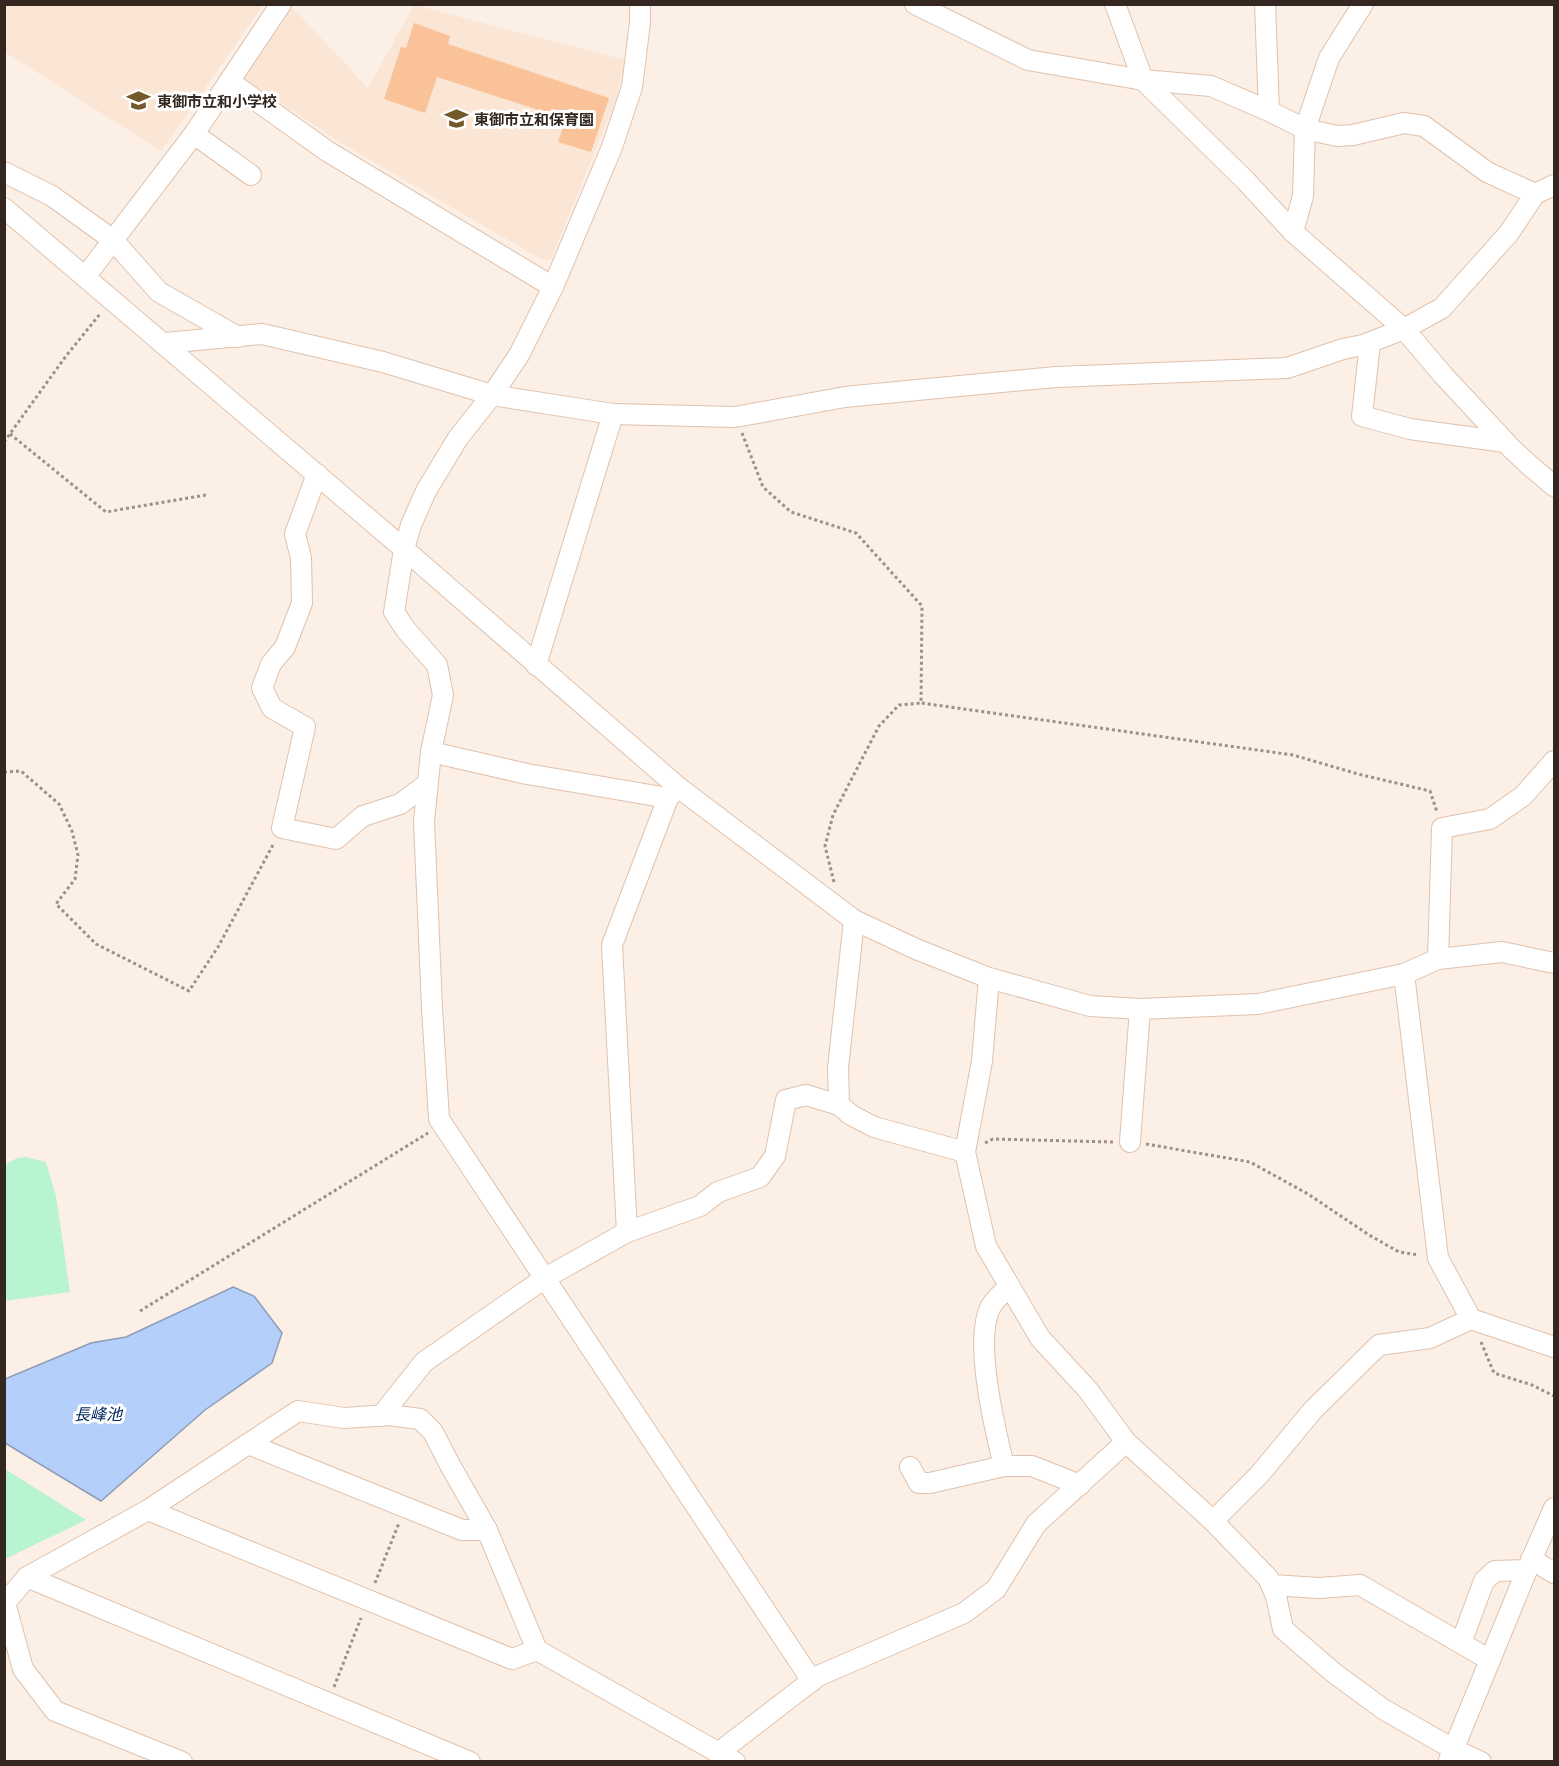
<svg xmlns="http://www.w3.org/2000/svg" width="1559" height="1766" font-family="'PT Sans','Noto Sans JP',sans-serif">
<rect width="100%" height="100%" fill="#fcefe6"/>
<g fill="#fbe5d4">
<polygon points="4,5 5,4 263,5 161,151 5,52"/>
<polygon points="290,5 368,88 414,5 625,60 617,97 551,259 541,259 341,143 242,77"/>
</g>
<g fill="#b9f4d0">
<polygon points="26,1157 46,1162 56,1196 70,1292 5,1301 5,1165 17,1158"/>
<polygon points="4,1469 5,1469 86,1520 5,1559"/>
</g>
<polygon fill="#b4cffa" stroke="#8d9db8" stroke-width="1.5" points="233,1287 254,1296 282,1333 272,1363 205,1410 101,1501 5,1443 5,1379 91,1343 126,1337"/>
<polygon fill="#f9c298" points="414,23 450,36 448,44 609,98 591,152 558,142 566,119 437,77 425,113 384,99 401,47 406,48"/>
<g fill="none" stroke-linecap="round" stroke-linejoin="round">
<defs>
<g id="minor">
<polyline points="640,4 640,22 632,87 612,147 553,287 519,355 492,395 458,438 426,491 411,525 404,549 394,612 406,630 437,665 443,695 431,752 424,821 432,1008 439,1119 812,1681"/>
<polyline points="915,4 1028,60 1143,80 1211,86 1269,111 1305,129 1337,136 1353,135 1404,123 1424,126 1487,172 1535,194"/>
<polyline points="1115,4 1143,80 1246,181 1293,232 1404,329 1443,375 1511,448 1528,464 1554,486"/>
<polyline points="1265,4 1269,111"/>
<polyline points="229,81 327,151 553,287"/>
<polyline points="194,134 251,175"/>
<polyline points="4,172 52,196 113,240 159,292 238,337"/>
<polyline points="4,208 404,549 678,787 854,920 916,949 989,978 1090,1006 1140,1009 1258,1004 1404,974 1438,959 1502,952 1554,963"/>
<polyline points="1293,232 1303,196 1305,129 1329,58 1363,4"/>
<polyline points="85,277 194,134 281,4"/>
<polyline points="165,343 262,334 383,362 492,395 613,414 735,417 845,397 917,390 1056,377 1287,368 1343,349 1363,345 1404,329 1442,308 1509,233 1535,194 1554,185"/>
<polyline points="1370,343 1362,416 1410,429 1505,442"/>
<polyline points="317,474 295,534 301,558 302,603 285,647 271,664 262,688 272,708 305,727 282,828 336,839 363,816 400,804 427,784"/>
<polyline points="536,665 613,414"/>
<polyline points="431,752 527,774 668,798"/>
<polyline points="1438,959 1442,828 1490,819 1523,796 1554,761"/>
<polyline points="1404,974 1438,1258 1471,1319 1554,1347"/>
<polyline points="989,978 982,1061 965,1152 986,1246 1040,1338 1088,1390 1126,1442 1213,1521 1268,1578 1276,1596 1283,1629 1334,1673 1383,1709 1453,1749 1481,1762"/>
<polyline points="839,1105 838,1068 854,920"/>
<polyline points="1130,1142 1140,1009"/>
<polyline points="627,1232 612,945 668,798 678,787"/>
<polyline points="381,1416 424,1362 545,1278 627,1232 700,1206 718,1192 760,1177 775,1156 786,1100 806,1095 839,1105 851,1115 874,1127 965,1152"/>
<polyline points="248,1444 462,1530 487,1530"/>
<path d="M1004 1466C995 1429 973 1340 991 1306 995 1299 1004 1292 1009 1286"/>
<polyline points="910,1467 919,1483 930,1483 1004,1466 1032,1466 1080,1485"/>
<polyline points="148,1510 27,1577 5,1603 23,1669 55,1711 182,1762"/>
<polyline points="1213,1521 1259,1475 1313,1410 1379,1345 1430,1338 1471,1319"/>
<polyline points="1531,1559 1554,1573"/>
<polyline points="27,1577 470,1762"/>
<polyline points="1271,1585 1319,1588 1360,1585 1490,1660"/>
<polyline points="1461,1643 1484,1581 1495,1571 1527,1570"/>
<polyline points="537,1650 512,1659 148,1510 298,1411 344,1418 389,1415 420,1419 433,1432 450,1465 487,1530 537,1650 735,1762"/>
<polyline points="718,1753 818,1676 964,1613 996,1589 1036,1524 1126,1442"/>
<polyline points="1449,1760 1527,1570 1554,1508"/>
</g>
</defs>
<use href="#minor" stroke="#e0c2ac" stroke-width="22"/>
<g stroke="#9c9087" stroke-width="3" stroke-dasharray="3 3" stroke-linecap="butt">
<polyline points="742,433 763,487 791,512 856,533 922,606 921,703 1293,755 1358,774 1430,791 1437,812"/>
<polyline points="10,434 106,512 206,495"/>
<polyline points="4,442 66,356 100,314"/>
<polyline points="4,772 21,771 59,804 72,831 78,855 75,879 56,904 96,944 189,991 218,947 274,843"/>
<polyline points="834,882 825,846 833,815 879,726 899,705 921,703"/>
<polyline points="985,1143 993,1139 1113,1142"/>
<polyline points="1146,1144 1250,1162 1308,1194 1369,1235 1399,1252 1419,1255"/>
<polyline points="140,1311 428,1133"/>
<polyline points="1481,1342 1494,1373 1532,1385 1554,1396"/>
<polyline points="375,1583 399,1523"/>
<polyline points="334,1687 361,1618"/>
</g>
<use href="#minor" stroke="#fff" stroke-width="20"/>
</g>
<defs>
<symbol id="school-bare" viewBox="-9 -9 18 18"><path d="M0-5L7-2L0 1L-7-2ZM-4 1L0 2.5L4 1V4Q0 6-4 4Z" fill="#74592b" stroke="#fff" stroke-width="2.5" paint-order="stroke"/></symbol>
</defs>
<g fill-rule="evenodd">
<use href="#school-bare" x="122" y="84" width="33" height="33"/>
<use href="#school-bare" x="440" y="102" width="33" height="33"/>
</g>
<g text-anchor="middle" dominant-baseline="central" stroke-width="6" stroke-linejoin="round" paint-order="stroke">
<g font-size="15" font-weight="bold" fill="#33271f" stroke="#fff" text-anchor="start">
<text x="157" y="101">東御市立和小学校</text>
<text x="474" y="119">東御市立和保育園</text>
</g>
<g font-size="16" font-style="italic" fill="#002661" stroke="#fff">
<text x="98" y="1414">長峰池</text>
</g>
</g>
<rect width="1559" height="1766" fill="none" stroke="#33271f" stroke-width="12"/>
</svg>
